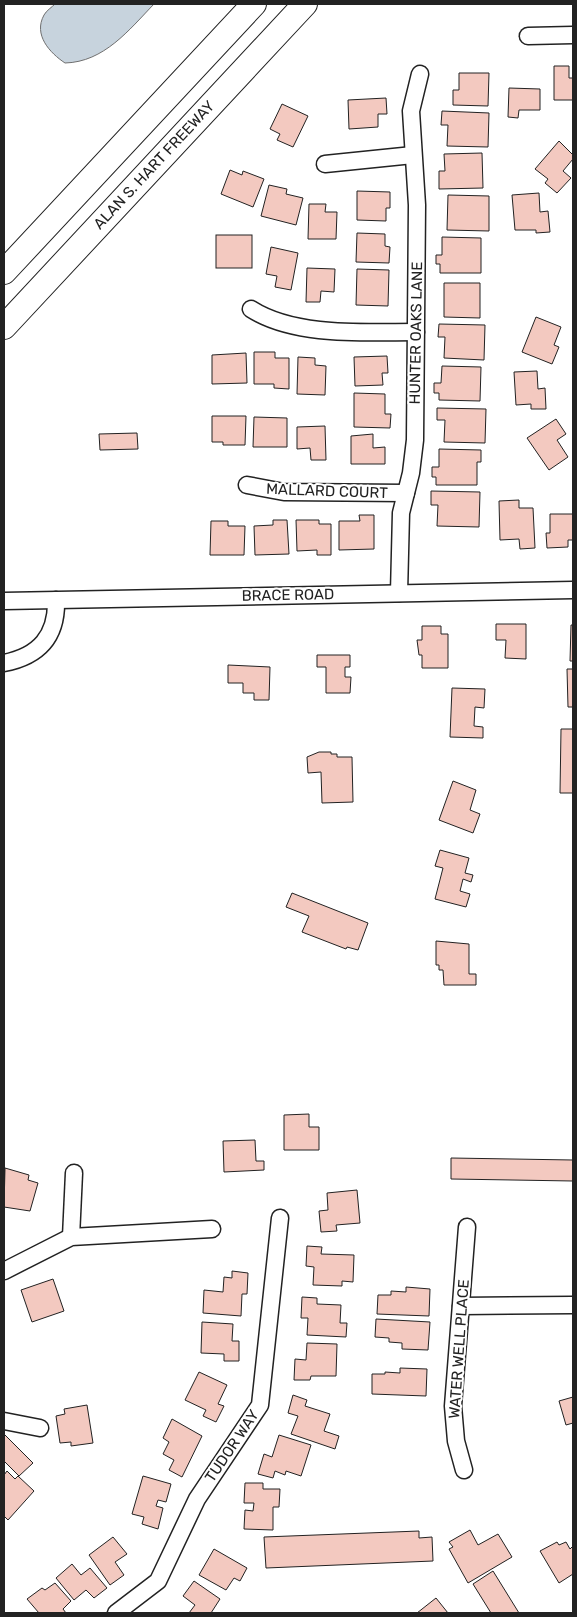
<svg xmlns="http://www.w3.org/2000/svg" width="577" height="1617" font-family="Rubik,sans-serif">
<rect width="100%" height="100%" fill="#fff"/>
<path fill="#c7d3dd" stroke="#6f6f6f" d="M55 4H154C129 30 104 62 65 63 50 53 33 35 44 15 46 11 52 7 55 4Z"/>
<g fill="#f3c9c0" stroke="#222">
<polygon points="554,66 569,66 569,78 573,78 573,100 554,100"/>
<polygon points="459,73 489,73 488,106 453,105 453,90 459,90"/>
<polygon points="509,88 540,89 540,110 519,110 518,118 508,117"/>
<polygon points="386,98 387,114 378,114 378,127 349,129 348,100"/>
<polygon points="282,104 308,116 293,147 277,140 280,134 270,129"/>
<polygon points="442,111 489,113 488,147 447,146 448,125 441,125"/>
<polygon points="559,141 573,155 573,159 563,171 571,178 557,193 545,183 548,179 535,169"/>
<polygon points="482,153 483,188 439,189 439,171 445,171 444,154"/>
<polygon points="230,170 242,175 243,171 264,179 253,207 221,194"/>
<polygon points="269,185 287,189 286,194 303,198 296,225 261,216"/>
<polygon points="357,191 390,192 390,208 386,208 386,221 357,220"/>
<polygon points="539,193 540,212 548,211 550,232 536,233 536,230 515,230 512,195"/>
<polygon points="448,195 489,196 489,231 447,230"/>
<polygon points="309,204 326,204 325,212 337,212 336,239 308,239"/>
<polygon points="357,233 385,234 385,246 390,247 389,263 356,262"/>
<rect x="216" y="235" width="36" height="33"/>
<polygon points="442,237 481,238 481,273 440,273 440,264 436,264 436,255 442,255"/>
<polygon points="271,247 298,253 291,290 275,287 277,276 266,274"/>
<polygon points="307,268 335,269 334,292 321,291 320,302 306,302"/>
<polygon points="357,269 389,270 388,306 356,305"/>
<polygon points="444,283 480,283 480,318 444,317"/>
<polygon points="536,317 561,327 554,345 559,347 552,364 522,352"/>
<polygon points="439,324 485,325 484,360 444,358 445,337 438,337"/>
<polygon points="254,352 275,352 275,358 289,358 289,389 274,388 274,384 254,384"/>
<polygon points="246,353 247,383 212,384 212,355"/>
<polygon points="387,356 388,373 382,373 383,385 355,386 354,357"/>
<polygon points="298,357 315,358 315,365 326,366 325,395 297,394"/>
<polygon points="442,366 481,367 480,401 439,400 439,393 434,393 434,383 441,383"/>
<polygon points="537,371 538,389 545,388 546,409 531,409 531,404 516,405 514,372"/>
<polygon points="354,393 385,394 385,414 391,414 390,428 354,427"/>
<polygon points="437,408 486,409 485,443 444,442 445,420 437,420"/>
<polygon points="212,416 246,416 245,445 223,445 223,442 212,442"/>
<polygon points="254,417 287,418 287,447 253,447"/>
<polygon points="556,419 566,434 557,440 568,457 549,470 527,438"/>
<polygon points="325,426 326,460 311,460 310,448 297,449 297,427"/>
<polygon points="137,433 138,449 100,450 99,434"/>
<polygon points="373,434 373,448 385,447 385,464 351,464 351,436"/>
<polygon points="439,449 481,450 481,462 477,462 477,485 436,485 436,477 432,477 432,467 439,467"/>
<polygon points="431,491 480,492 479,527 437,526 438,505 431,505"/>
<polygon points="519,500 519,508 533,508 535,548 520,549 519,539 500,540 499,501"/>
<polygon points="550,514 573,514 573,540 568,540 568,547 547,548 546,533 550,533"/>
<polygon points="359,515 374,515 374,549 339,550 339,521 360,521"/>
<polygon points="273,520 287,520 289,554 255,555 254,526 273,525"/>
<polygon points="296,520 319,520 319,524 331,524 331,555 317,555 317,550 297,551"/>
<polygon points="211,521 228,521 228,526 245,526 244,555 210,555"/>
<polygon points="496,624 526,624 526,659 505,658 506,640 496,640"/>
<polygon points="571,625 573,625 573,661 570,661"/>
<polygon points="422,626 441,626 441,634 448,634 448,668 422,668 422,655 419,655 417,640 422,640"/>
<polygon points="317,655 350,655 350,667 345,667 345,677 351,677 350,693 326,693 326,667 317,667"/>
<polygon points="228,665 270,667 269,700 254,700 254,693 243,693 243,683 228,683"/>
<polygon points="567,669 573,669 573,707 568,707"/>
<polygon points="452,688 485,689 484,708 475,707 474,726 483,727 483,738 450,737"/>
<polygon points="561,729 573,729 573,793 560,793"/>
<polygon points="319,752 331,752 331,754 337,754 337,757 352,757 353,802 322,803 321,772 308,773 307,757"/>
<polygon points="453,781 476,790 470,810 480,814 473,833 439,820"/>
<polygon points="440,850 469,858 465,873 473,875 471,882 463,879 460,891 470,894 466,907 435,899 443,868 435,866"/>
<polygon points="292,893 368,923 358,950 347,947 346,949 302,932 309,916 286,907"/>
<polygon points="436,941 469,944 469,974 476,974 476,985 444,985 443,970 439,970 439,965 436,965"/>
<polygon points="309,1114 309,1127 319,1127 319,1150 284,1150 284,1115"/>
<polygon points="255,1140 256,1161 264,1161 264,1170 224,1172 223,1141"/>
<polygon points="451,1158 573,1160 573,1181 451,1179"/>
<polygon points="5,1168 29,1175 28,1180 38,1183 30,1211 4,1207"/>
<polygon points="357,1190 360,1223 336,1225 337,1231 321,1232 319,1211 328,1210 327,1193"/>
<polygon points="307,1246 322,1247 321,1254 354,1255 353,1282 342,1281 342,1286 313,1285 314,1267 306,1266"/>
<polygon points="232,1271 248,1273 247,1294 242,1294 241,1316 203,1313 204,1290 223,1292 224,1277 232,1278"/>
<polygon points="53,1279 64,1311 32,1322 21,1290"/>
<polygon points="406,1287 430,1289 429,1316 377,1314 378,1295 391,1295 391,1291 406,1292"/>
<polygon points="302,1297 317,1298 317,1304 341,1305 340,1323 347,1323 346,1337 307,1335 308,1318 301,1318"/>
<polygon points="376,1319 430,1322 428,1350 402,1349 402,1343 389,1342 389,1338 375,1337"/>
<polygon points="202,1322 233,1324 232,1341 239,1341 239,1361 224,1361 224,1354 201,1353"/>
<polygon points="307,1343 337,1344 336,1376 311,1376 310,1380 294,1380 295,1359 306,1360"/>
<polygon points="400,1368 427,1369 426,1396 372,1394 372,1374 385,1374 385,1372 400,1373"/>
<polygon points="199,1372 227,1385 218,1404 224,1406 216,1422 203,1416 206,1410 185,1400"/>
<polygon points="293,1395 307,1400 305,1406 330,1414 324,1431 339,1436 335,1449 291,1434 298,1416 288,1413"/>
<polygon points="573,1397 573,1423 566,1425 559,1401"/>
<polygon points="87,1405 93,1443 71,1446 71,1442 60,1443 56,1416 65,1414 64,1409"/>
<polygon points="172,1419 202,1436 182,1477 169,1470 174,1460 163,1454 169,1442 163,1438"/>
<polygon points="4,1434 33,1463 19,1476 4,1461"/>
<polygon points="279,1435 311,1445 301,1476 286,1471 285,1475 275,1471 273,1478 258,1474 264,1454 272,1457"/>
<polygon points="7,1471 15,1479 18,1476 34,1491 8,1520 4,1516 4,1475"/>
<polygon points="143,1476 171,1484 166,1502 158,1500 156,1506 163,1508 158,1529 142,1524 144,1517 132,1514"/>
<polygon points="245,1483 263,1483 263,1489 280,1489 279,1507 273,1507 273,1530 244,1529 245,1510 253,1511 254,1503 244,1503"/>
<polygon points="470,1530 478,1545 498,1534 512,1557 468,1583 449,1549 453,1547 449,1542"/>
<polygon points="419,1531 419,1538 432,1537 433,1561 266,1568 264,1537"/>
<polygon points="113,1537 127,1554 115,1562 124,1575 110,1585 89,1555"/>
<polygon points="557,1542 559,1545 566,1542 570,1549 573,1546 573,1574 559,1583 540,1551"/>
<polygon points="214,1549 247,1568 240,1581 234,1578 226,1590 199,1575"/>
<polygon points="72,1564 81,1575 90,1568 107,1588 94,1598 86,1590 74,1600 56,1578"/>
<polygon points="493,1571 519,1613 491,1613 473,1584"/>
<polygon points="194,1581 220,1599 211,1613 189,1613 195,1605 183,1596"/>
<polygon points="55,1583 71,1601 63,1609 66,1613 39,1613 27,1599 42,1588 45,1590"/>
<polygon points="436,1598 448,1613 417,1613"/>
</g>
<g fill="none" stroke-linecap="round" stroke-linejoin="round">
<defs>
<g id="minor">
<polyline points="528,36 573,35"/>
<polyline points="325,164 413,155"/>
<path d="M251 309C295 337 364 332 416 332"/>
<polyline points="247,485 284,492 406,493"/>
<polyline points="399,593 401,513 411,473 415,440 417,205 411,111 420,74"/>
<polyline points="4,601 573,590"/>
<path d="M4 663C39 656 57 636 56 600"/>
<polyline points="71,1237 74,1173"/>
<polyline points="4,1271 71,1237 212,1229"/>
<polyline points="461,1306 573,1305"/>
<polyline points="4,1421 40,1428"/>
<polyline points="464,1470 456,1441 453,1406 467,1227"/>
<polyline points="116,1613 158,1581 197,1499 260,1405 280,1218"/>
</g>
<g id="highway">
<polyline points="4,272 254,4"/>
<polyline points="4,327 305,4"/>
</g>
</defs>
<use href="#minor" stroke="#222" stroke-width="19"/>
<use href="#highway" stroke="#222" stroke-width="26"/>
<use href="#minor" stroke="#fff" stroke-width="16"/>
<use href="#highway" stroke="#fff" stroke-width="24"/>
</g>
<g text-anchor="middle" dominant-baseline="central" stroke-width="4" stroke-linejoin="round" paint-order="stroke">
<g font-size="15" fill="#222" stroke="#fff">
<text transform="translate(154 165) rotate(-47)">ALAN S. HART FREEWAY</text>
<text transform="translate(416 333) rotate(-89)">HUNTER OAKS LANE</text>
<text transform="translate(327 491) rotate(2)">MALLARD COURT</text>
<text transform="translate(288 595) rotate(-1)">BRACE ROAD</text>
<text transform="translate(459 1349) rotate(-86)">WATER WELL PLACE</text>
<text transform="translate(232 1446) rotate(-56)">TUDOR WAY</text>
</g>
</g>
<rect width="577" height="1617" fill="none" stroke="#222222" stroke-width="10"/>
</svg>
